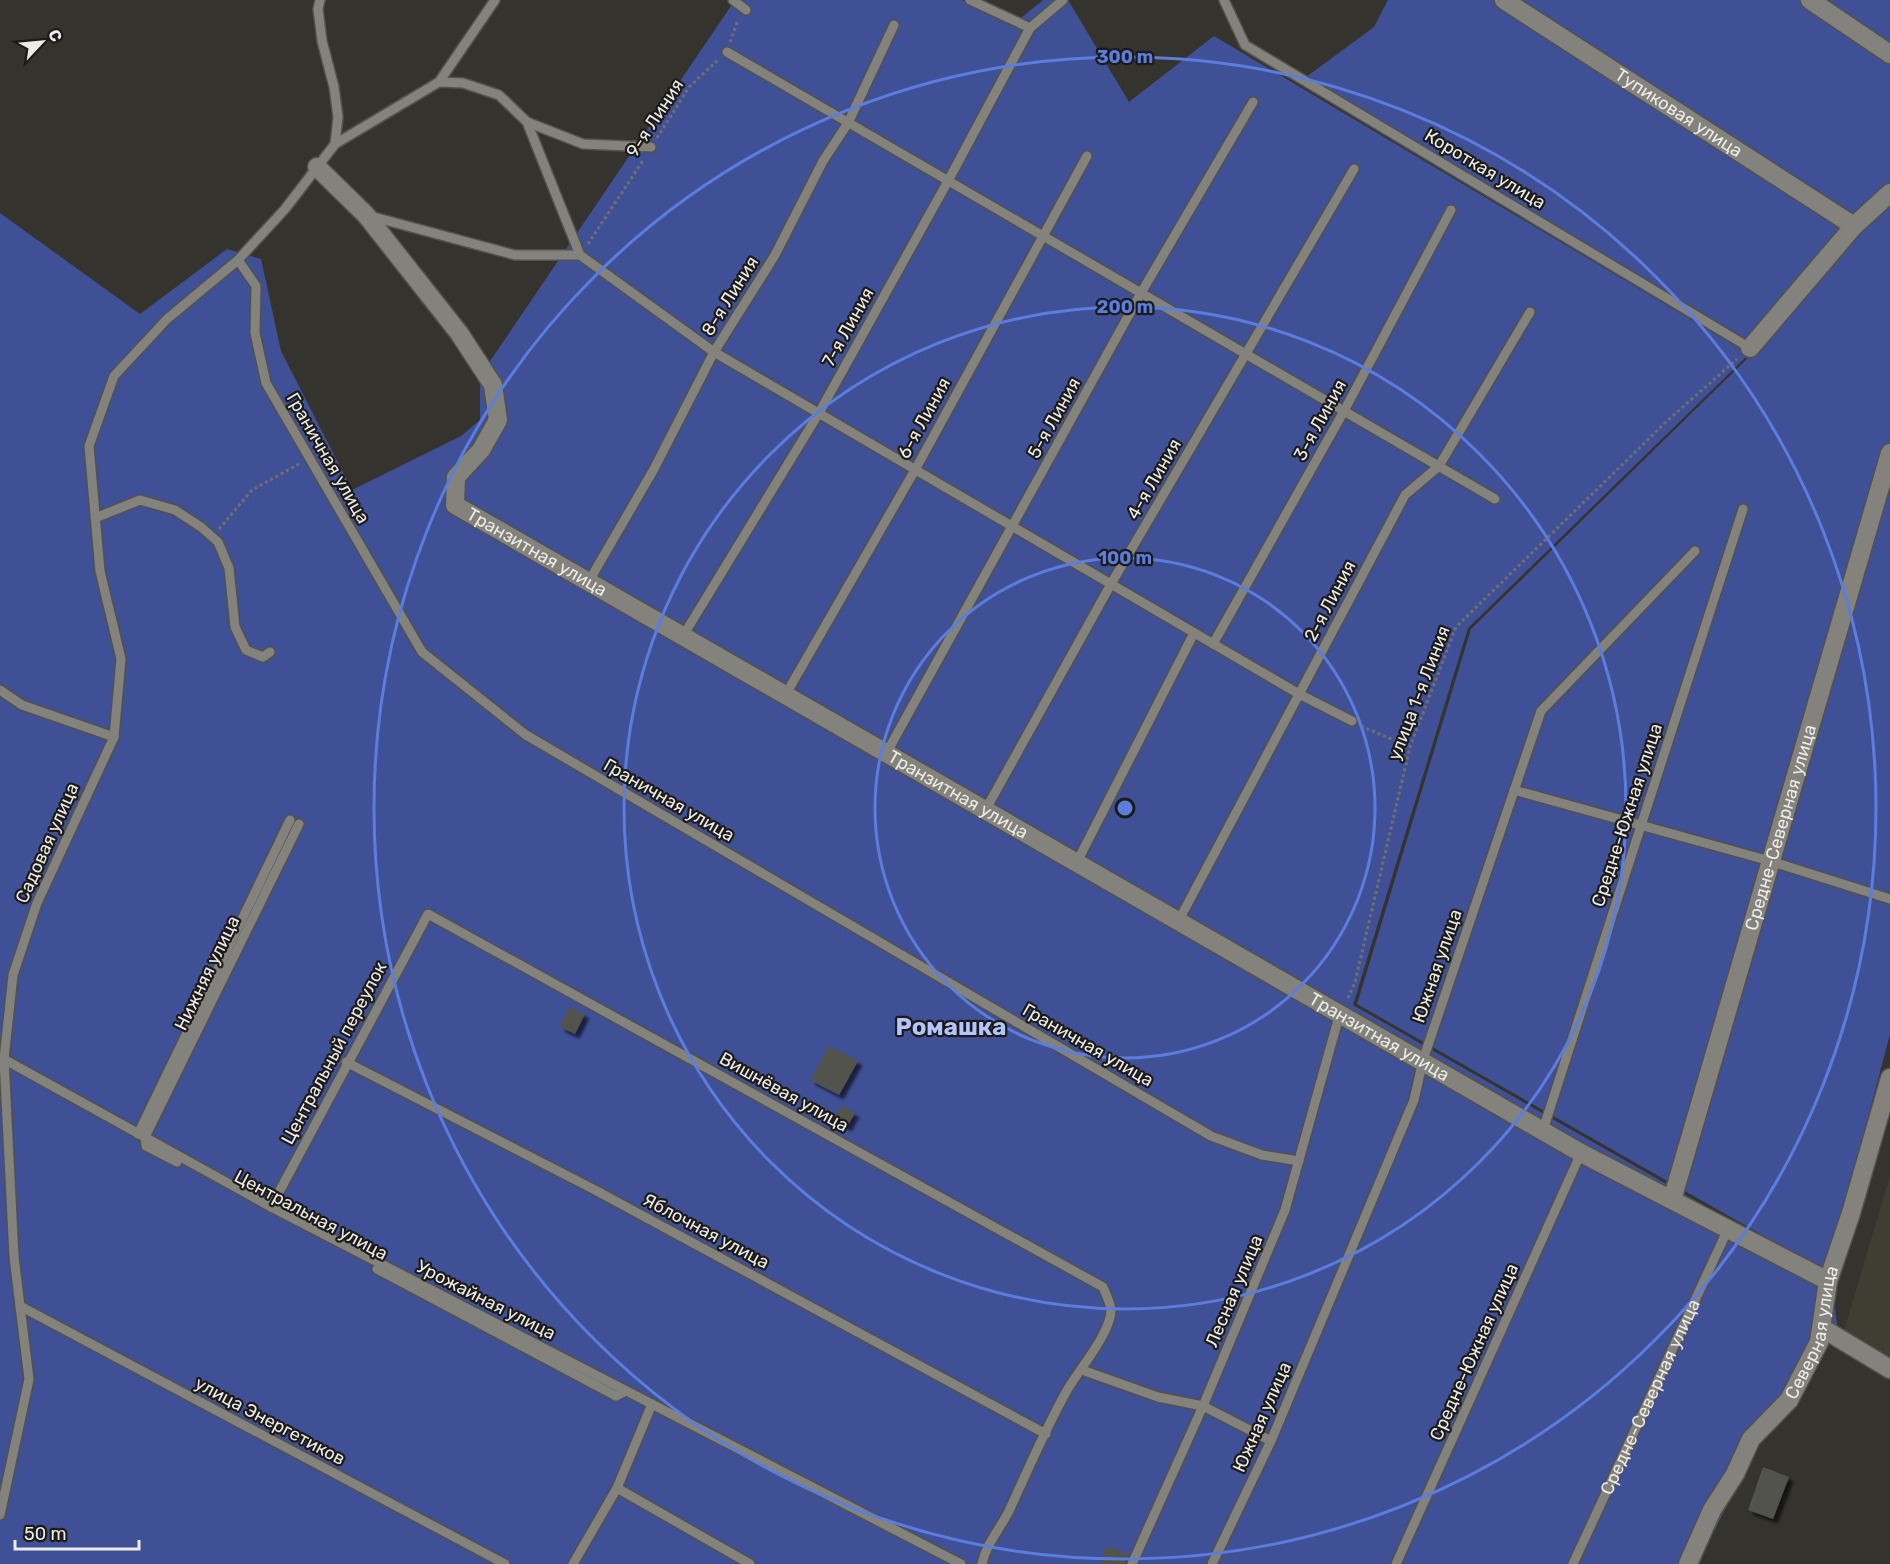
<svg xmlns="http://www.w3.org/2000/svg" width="1890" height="1564" font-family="Rubik,sans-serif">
<defs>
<filter id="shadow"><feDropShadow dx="4.5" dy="4.5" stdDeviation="1.5" flood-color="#0009"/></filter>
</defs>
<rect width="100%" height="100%" fill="#35332e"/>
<polygon fill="#403e33" points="1890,1176 1890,1359 1843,1334"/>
<g fill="#405097">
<polygon points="735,0 962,0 1011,26 1043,0 1068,0 1129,102 1214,36 1749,354 1468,628 1353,1005 1831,1278 1837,1324 1796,1405 1759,1440 1698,1564 0,1564 0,213 140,314 227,249 261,259 281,351 352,490 461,436 480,420 480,376"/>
<polygon points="1388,0 1890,0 1890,1034 1827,1272 1357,1004 1471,629 1752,354 1298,83 1374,27"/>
</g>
<g fill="#53524d" filter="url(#shadow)">
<polygon points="569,1007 585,1014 575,1034 560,1027"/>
<polygon points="829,1046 858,1061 839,1095 810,1080"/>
<polygon points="841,1105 855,1113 847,1127 833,1119"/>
<polygon points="1763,1467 1789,1477 1773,1519 1748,1510"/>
<polygon points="1107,1546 1129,1554 1125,1564 1100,1564"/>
</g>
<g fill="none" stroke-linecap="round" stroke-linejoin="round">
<defs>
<g id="service">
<polyline points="733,0 746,10"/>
<polyline points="970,0 1030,28 1063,0"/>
<polyline points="1224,0 1245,45 1750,348"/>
<polyline points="727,52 1495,499"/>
<polyline points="439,82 495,0"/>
<polyline points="527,122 583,144 651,147"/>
<polyline points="335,144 439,82 463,83 499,95 527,122 580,255"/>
<polyline points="370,216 515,255 580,255 714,352 1299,694 1352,721"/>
<polyline points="238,260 256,286 255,333 266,383 422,652 526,735 1211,1136 1262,1155 1299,1161"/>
<polyline points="95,518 140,500 175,510 201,527 218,542 229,568 235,627 246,650 263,657 270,652"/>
<polyline points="589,581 654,469 714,352 775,255 823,161 848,123 894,25"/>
<polyline points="683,636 819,413 948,181 1030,28"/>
<polyline points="1213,644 1344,411 1451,210"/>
<polyline points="0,690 22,705 114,737"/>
<polyline points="786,694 915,470 1087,156"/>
<polyline points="887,752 1141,293 1253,102"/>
<polyline points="1514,790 1770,861 1890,899"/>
<polyline points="986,809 1111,584 1354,169"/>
<polyline points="1077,862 1194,633"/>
<polyline points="1179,920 1405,495 1439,466 1530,312"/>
<polyline points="0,1057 271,1207 961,1564"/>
<polyline points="346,1062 595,1190 1046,1434"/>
<polyline points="1543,1130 1743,509"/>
<polyline points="138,1134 290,820"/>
<polyline points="177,1162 146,1146 145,1137 299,824"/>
<path d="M271 1207 428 914 1103 1287C1106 1294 1110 1303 1111 1309 1112 1333 1075 1374 1065 1394 1044 1432 1027 1472 1009 1511 1000 1529 986 1544 982 1564"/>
<polyline points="377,1269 616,1396 626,1391"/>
<polyline points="20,1306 505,1564"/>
<polyline points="1082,1370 1158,1397 1203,1406 1271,1441"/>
<polyline points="617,1488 750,1564"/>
<polyline points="0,1515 29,1379 14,1257 4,1059 13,975 37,903 114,737 121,659 100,571 89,446 114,376 167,319 238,260 285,209 335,144 338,117 334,87 322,41 318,9 320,0"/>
<polyline points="573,1564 617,1488 652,1404"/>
<polyline points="1132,1564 1203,1406 1285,1210 1338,1020"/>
<polyline points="1212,1564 1271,1441 1414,1100 1423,1060 1541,711 1695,551"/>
<polyline points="1396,1564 1581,1153"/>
<path id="s1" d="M1573 1564 1728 1229"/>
</g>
<g id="minor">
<path id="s2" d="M1504 0 1854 226"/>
<polyline points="1810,0 1890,54"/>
<path id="s3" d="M317 167 366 215 459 333 493 385 498 420 481 450 456 477 455 505 1581 1153 1828 1281"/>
<polyline points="1750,348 1854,226 1890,193"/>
<path id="s4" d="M1672 1200 1890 453"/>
<polyline points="1822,1328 1890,1369"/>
<path id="s5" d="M1688 1564 1712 1510 1735 1474 1751 1439 1789 1400 1819 1342 1828 1281 1851 1213 1890 1078"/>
</g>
</defs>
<use href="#service" stroke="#52514d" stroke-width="12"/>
<use href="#minor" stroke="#52514d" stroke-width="21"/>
<g stroke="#716f6b" stroke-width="3" stroke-dasharray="3 3" stroke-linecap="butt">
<polyline points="730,42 738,20"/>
<polyline points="657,138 689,87 719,59"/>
<polyline points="588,244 644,159"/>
<polyline points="219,529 252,490 299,464"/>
<polyline points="1361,726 1410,747"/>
<polyline points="1348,998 1355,982 1410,747 1456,627 1667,421 1737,359"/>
</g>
<use href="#service" stroke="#83827c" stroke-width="9"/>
<use href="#minor" stroke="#83827c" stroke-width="18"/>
</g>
<g fill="none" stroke="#5b7ddd" stroke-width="3">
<circle cx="1125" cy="808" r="250"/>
<circle cx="1125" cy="808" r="501"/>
<circle cx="1125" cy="808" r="751"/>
</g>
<g text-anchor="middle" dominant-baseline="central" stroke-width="4.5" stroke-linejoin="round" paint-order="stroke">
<g font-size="18" fill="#ecebe8" stroke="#1c1b19">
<text stroke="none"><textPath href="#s2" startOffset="208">Тупиковая улица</textPath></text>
<text transform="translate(655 118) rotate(-57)">9-я Линия</text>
<text transform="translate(1485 169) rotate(31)">Короткая улица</text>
<text transform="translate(730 296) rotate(-58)">8-я Линия</text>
<text transform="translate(848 327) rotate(-61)">7-я Линия</text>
<text transform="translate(924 418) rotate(-61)">6-я Линия</text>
<text transform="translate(1054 418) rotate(-61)">5-я Линия</text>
<text transform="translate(1320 420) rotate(-61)">3-я Линия</text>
<text transform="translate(328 458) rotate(60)">Граничная улица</text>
<text transform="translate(1154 479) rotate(-60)">4-я Линия</text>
<text stroke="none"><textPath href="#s3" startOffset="510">Транзитная улица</textPath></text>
<text transform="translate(1330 601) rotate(-62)">2-я Линия</text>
<text transform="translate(1419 693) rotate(-69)">улица 1-я Линия</text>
<text stroke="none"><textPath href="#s3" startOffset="996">Транзитная улица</textPath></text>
<text transform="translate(669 800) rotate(30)">Граничная улица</text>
<text transform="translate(1627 815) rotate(-72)">Средне-Южная улица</text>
<text stroke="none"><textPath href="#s4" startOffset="388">Средне-Северная улица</textPath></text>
<text transform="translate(47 843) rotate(-66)">Садовая улица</text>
<text transform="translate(1437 966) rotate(-71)">Южная улица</text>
<text transform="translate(207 973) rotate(-64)">Нижняя улица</text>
<text stroke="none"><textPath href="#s3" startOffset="1482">Транзитная улица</textPath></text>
<text transform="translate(1088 1045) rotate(30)">Граничная улица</text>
<text transform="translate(334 1053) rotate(-62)">Центральный переулок</text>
<text transform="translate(784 1092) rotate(29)">Вишнёвая улица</text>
<text transform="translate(311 1215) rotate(28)">Центральная улица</text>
<text transform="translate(706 1231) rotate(28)">Яблочная улица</text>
<text transform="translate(1234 1291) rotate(-67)">Лесная улица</text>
<text transform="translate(486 1300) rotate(27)">Урожайная улица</text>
<text stroke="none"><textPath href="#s5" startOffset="267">Северная улица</textPath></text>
<text transform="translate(1474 1352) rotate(-66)">Средне-Южная улица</text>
<text stroke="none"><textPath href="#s1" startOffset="184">Средне-Северная улица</textPath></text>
<text transform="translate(1262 1417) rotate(-66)">Южная улица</text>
<text transform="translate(270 1421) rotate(28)">улица Энергетиков</text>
</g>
<g font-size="24" font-weight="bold" fill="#b4c5fd" stroke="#1c1b19">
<text x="951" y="1027">Ромашка</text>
</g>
</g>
<circle cx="1125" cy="808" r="9" fill="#5b7ddd" stroke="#1c1b19" stroke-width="3"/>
<g font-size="18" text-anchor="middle" font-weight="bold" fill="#5b7ddd" stroke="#1c1b19" stroke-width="4.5" stroke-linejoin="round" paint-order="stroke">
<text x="1125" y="63">300 m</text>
<text x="1125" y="313">200 m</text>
<text x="1125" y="564">100 m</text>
</g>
<g transform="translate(42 42) rotate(64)" stroke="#1c1b19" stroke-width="4.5" paint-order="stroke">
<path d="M0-4.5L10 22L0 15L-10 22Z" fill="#ecebe8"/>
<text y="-9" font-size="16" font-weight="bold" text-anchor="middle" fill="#ecebe8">С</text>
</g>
<path d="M15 1540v9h124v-9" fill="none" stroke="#ecebe8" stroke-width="3"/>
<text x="24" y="1540" font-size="18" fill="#ecebe8" stroke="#1c1b19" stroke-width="4.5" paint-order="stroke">50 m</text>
</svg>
